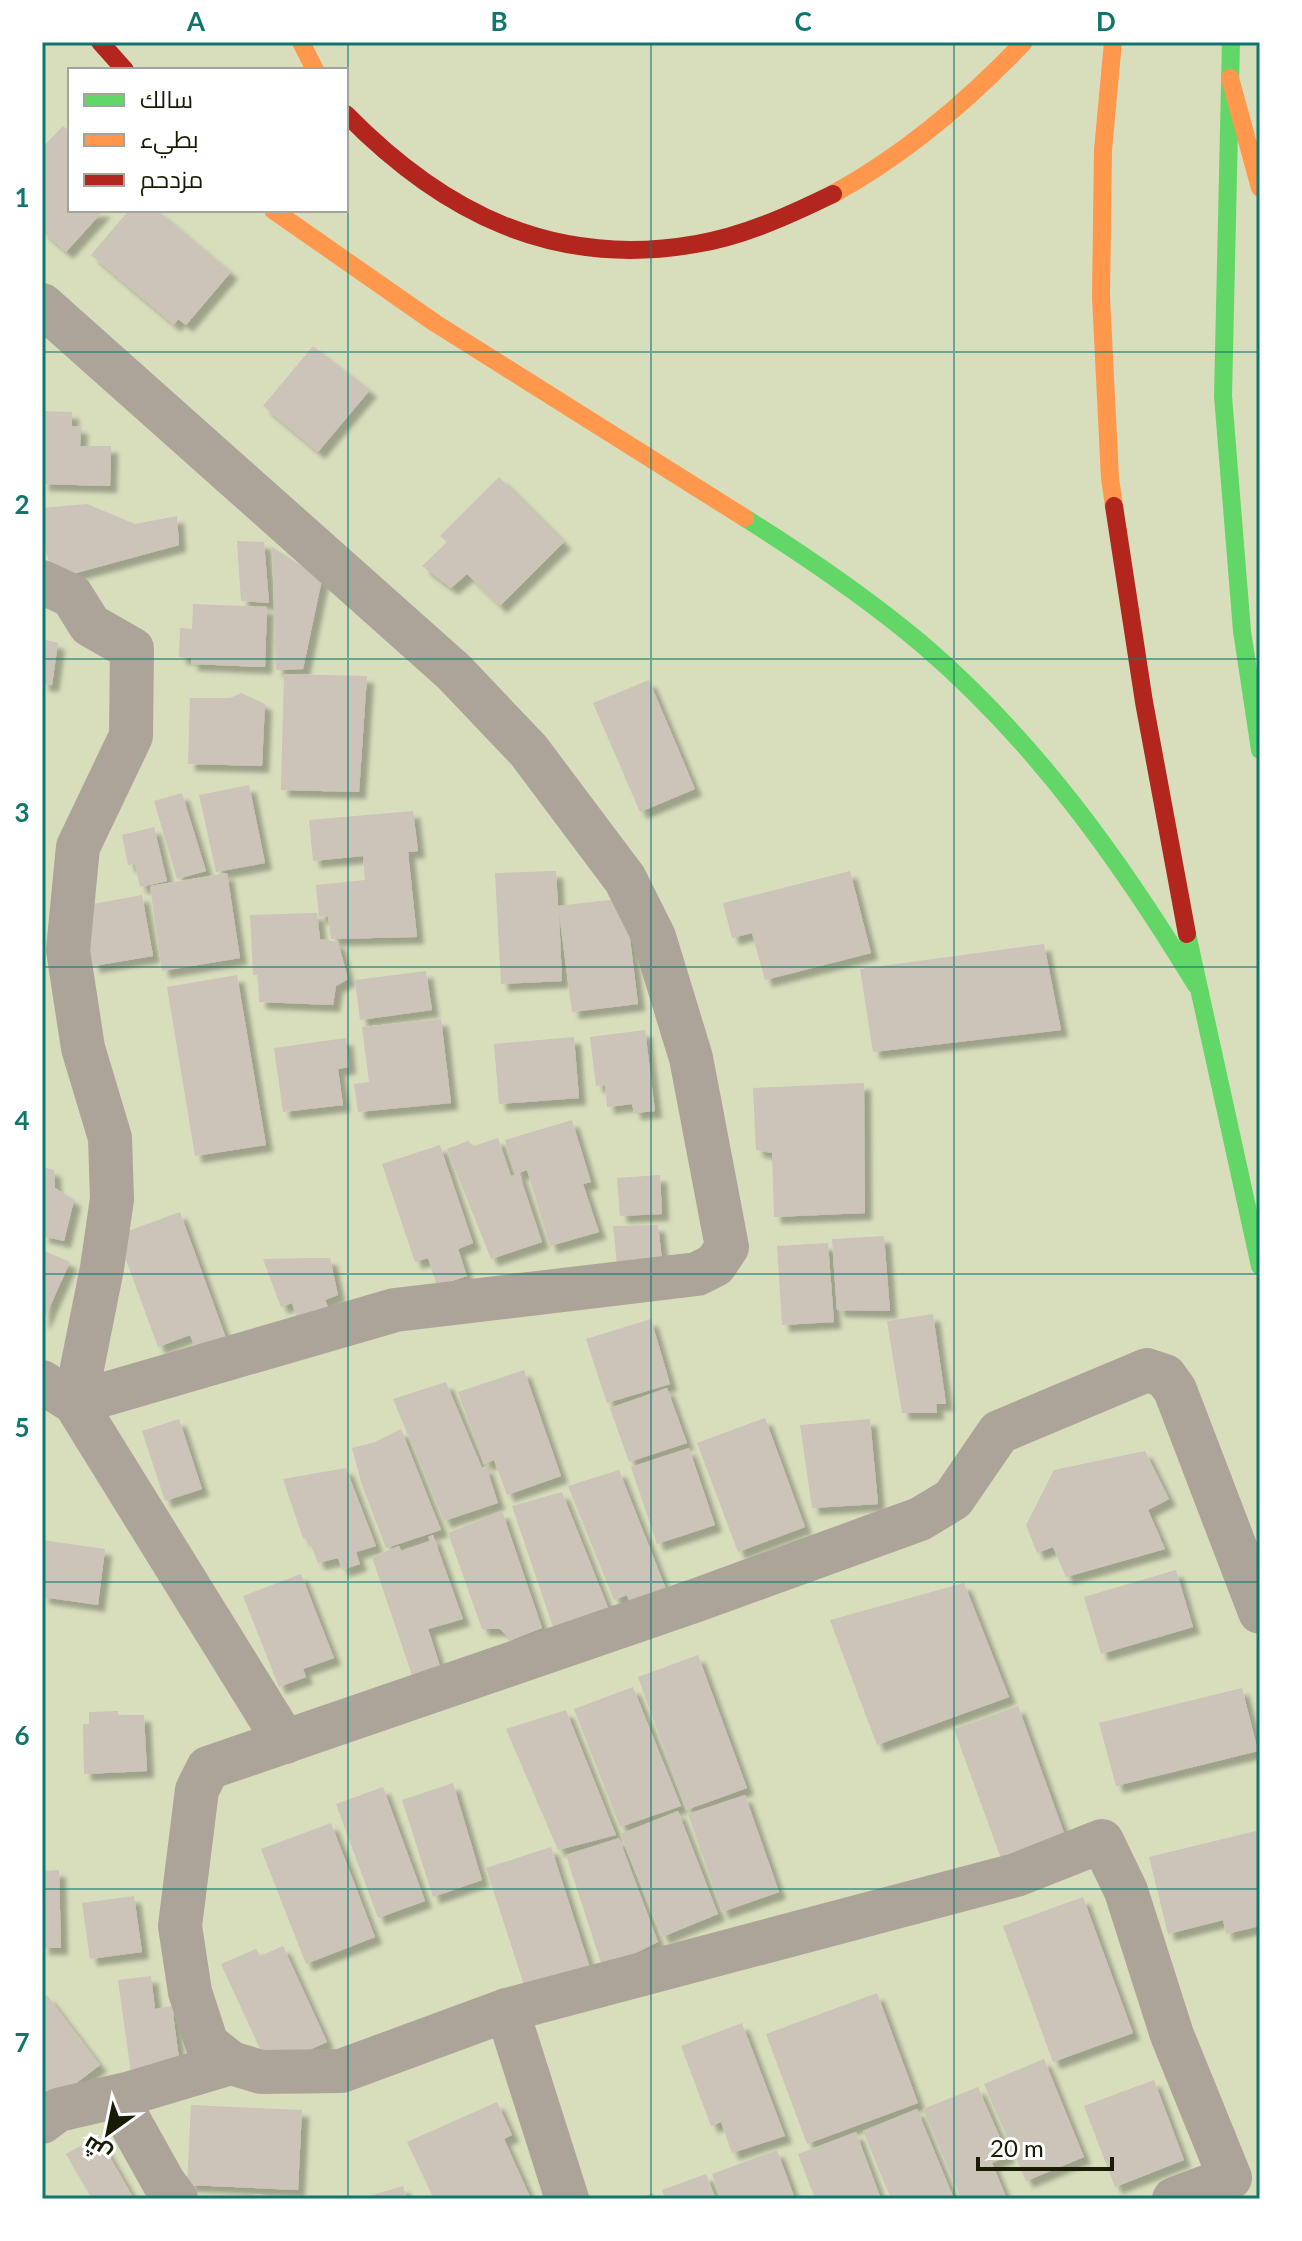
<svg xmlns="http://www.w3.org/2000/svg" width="1302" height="2241" font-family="Lato,Cairo,sans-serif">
<defs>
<filter id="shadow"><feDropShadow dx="7" dy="7" stdDeviation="2" flood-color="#0004"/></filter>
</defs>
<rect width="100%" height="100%" fill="#d8ddbc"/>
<g fill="#ccc3b9" filter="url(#shadow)">
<polygon points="63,126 70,132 70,210 104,210 66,252 42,231 42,148"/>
<polygon points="129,210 157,210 231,272 186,325 178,319 174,325 91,255"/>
<polygon points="313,346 370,390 318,452 263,406"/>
<polygon points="42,411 72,412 72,426 81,427 80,446 111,446 110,486 42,484"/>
<polygon points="499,477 564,542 500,606 467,574 451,588 422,566 447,542 440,536"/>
<polygon points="87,504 135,524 177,516 179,545 54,579 42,538 42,508"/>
<polygon points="237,541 264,542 269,603 241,601"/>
<polygon points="272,547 322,579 303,669 276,670"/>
<polygon points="193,604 267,607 265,667 191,664 191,658 179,657 180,628 192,629"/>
<polygon points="42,639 58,643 52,685 42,684"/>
<polygon points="284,674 367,676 359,792 281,790"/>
<polygon points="649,680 695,789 640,812 593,703"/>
<polygon points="241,693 265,704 262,766 188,764 190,698 230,698"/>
<polygon points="249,785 265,863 216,872 199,795"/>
<polygon points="182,793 206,871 177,879 154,801"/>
<polygon points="413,811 418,851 408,852 417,937 331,939 328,916 319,917 316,885 365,880 363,856 313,861 309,820"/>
<polygon points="154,827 167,881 140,887 135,864 128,865 122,835"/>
<polygon points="556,871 558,906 625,898 638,1004 572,1012 559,913 562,981 501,984 495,873"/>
<polygon points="850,871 871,953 765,980 752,933 732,938 723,903"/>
<polygon points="227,873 240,958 162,971 150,886"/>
<polygon points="142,895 153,956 93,966 82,906"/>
<polygon points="317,913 320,939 338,942 348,979 336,986 333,1005 259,1002 258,975 253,975 250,915"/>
<polygon points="1044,944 1061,1030 873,1052 860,969"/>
<polygon points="426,971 432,1010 360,1020 355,980"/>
<polygon points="237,975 266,1145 195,1156 167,987"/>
<polygon points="441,1019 451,1103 358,1112 354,1084 369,1082 362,1027"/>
<polygon points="645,1030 655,1111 634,1113 632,1104 607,1107 605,1085 596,1086 590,1037"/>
<polygon points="574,1037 579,1098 499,1104 494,1044"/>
<polygon points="346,1038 349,1067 338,1069 343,1105 283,1112 274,1048"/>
<polygon points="864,1083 865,1213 774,1217 772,1153 756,1150 753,1088"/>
<polygon points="572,1120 591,1182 583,1184 599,1232 550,1246 527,1170 519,1173 542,1242 491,1259 447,1149 468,1141 474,1146 498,1138 511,1176 515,1175 505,1140"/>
<polygon points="440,1145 473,1243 458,1249 467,1276 437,1286 428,1258 415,1262 382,1164"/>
<polygon points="42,1167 54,1170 55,1188 74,1200 64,1241 42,1236"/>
<polygon points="660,1175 662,1214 620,1216 617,1178"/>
<polygon points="180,1212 230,1349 200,1360 190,1335 158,1347 117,1235"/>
<polygon points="658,1225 663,1269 618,1274 613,1226"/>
<polygon points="884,1236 890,1311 837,1310 832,1239"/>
<polygon points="828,1243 834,1322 782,1325 777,1246"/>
<polygon points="42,1250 70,1262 42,1324"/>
<polygon points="309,1258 330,1258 338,1295 325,1300 332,1316 300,1328 292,1303 281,1307 263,1259"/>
<polygon points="933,1314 946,1404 936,1404 937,1413 902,1413 887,1321"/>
<polygon points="651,1319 670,1384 607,1403 586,1339"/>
<polygon points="524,1370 561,1476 507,1495 494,1460 484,1464 458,1392"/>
<polygon points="446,1382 482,1468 486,1466 498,1503 444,1521 393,1399"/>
<polygon points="667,1388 687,1443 629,1462 610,1408"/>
<polygon points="765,1418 805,1527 738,1552 697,1443"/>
<polygon points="179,1419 202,1489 165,1501 142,1431"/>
<polygon points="870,1419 878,1504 812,1508 800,1425"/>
<polygon points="401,1429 441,1530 386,1548 362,1485 352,1448 375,1442"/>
<polygon points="689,1448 715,1525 657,1544 631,1467"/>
<polygon points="1145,1451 1169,1499 1148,1510 1165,1549 1066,1577 1053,1547 1037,1553 1026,1525 1054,1470"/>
<polygon points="346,1468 376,1546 356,1552 360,1564 342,1570 338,1558 318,1563 309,1540 303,1538 283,1479"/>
<polygon points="619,1470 666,1589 630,1603 627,1595 614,1600 568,1486"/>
<polygon points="562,1492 611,1615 554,1630 512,1506"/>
<polygon points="502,1511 542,1628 511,1640 500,1629 482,1629 448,1533"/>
<polygon points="433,1535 463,1619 428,1629 443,1675 415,1684 372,1557 399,1546 401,1551 430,1541 428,1537"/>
<polygon points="42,1540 105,1549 98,1605 42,1597"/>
<polygon points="1176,1570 1193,1627 1101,1654 1084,1597"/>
<polygon points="301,1574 334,1658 303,1669 306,1677 279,1687 243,1596"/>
<polygon points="964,1583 1009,1697 877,1745 830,1620"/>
<polygon points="698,1655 747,1788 686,1810 638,1677"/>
<polygon points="633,1687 681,1806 620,1827 574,1709"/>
<polygon points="1242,1688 1258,1751 1116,1786 1099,1723"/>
<polygon points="1018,1706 1067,1841 1003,1864 954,1729"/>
<polygon points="566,1710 616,1835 558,1850 506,1729"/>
<polygon points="118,1711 118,1715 144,1715 147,1771 84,1774 83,1724 89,1724 89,1712"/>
<polygon points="453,1783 482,1880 433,1897 402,1800"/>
<polygon points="383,1787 425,1901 378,1918 336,1804"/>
<polygon points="745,1795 779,1892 722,1912 688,1814"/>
<polygon points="678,1811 718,1914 662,1937 620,1834"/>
<polygon points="331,1823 375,1937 306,1964 261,1849"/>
<polygon points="1260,1830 1260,1926 1226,1934 1223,1920 1168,1934 1149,1857"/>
<polygon points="619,1838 658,1942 603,1969 566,1855"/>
<polygon points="551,1847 593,1977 528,1997 486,1868"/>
<polygon points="59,1870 61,1948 42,1948 42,1871"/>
<polygon points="134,1896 142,1952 90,1959 82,1903"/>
<polygon points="1083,1897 1133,2033 1053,2062 1003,1926"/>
<polygon points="283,1946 327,2042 269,2068 221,1964 256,1949 260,1956"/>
<polygon points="151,1976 155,2009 172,2006 180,2066 131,2073 118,1980"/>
<polygon points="877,1993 918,2103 807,2144 766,2034"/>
<polygon points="47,1995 100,2065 42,2109 42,1999"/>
<polygon points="742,2023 785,2136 732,2153 721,2122 711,2126 681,2046"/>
<polygon points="1044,2059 1084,2157 1026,2181 984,2084"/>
<polygon points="1154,2080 1184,2160 1115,2187 1084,2106"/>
<polygon points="978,2087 1008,2156 992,2163 1007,2199 961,2199 923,2109"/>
<polygon points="497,2102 512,2135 504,2139 531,2199 434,2199 407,2142"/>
<polygon points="191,2105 302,2110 298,2190 187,2185"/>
<polygon points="917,2109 954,2199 891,2199 863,2131"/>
<polygon points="856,2132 881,2199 815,2199 798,2154"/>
<polygon points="98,2136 134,2199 92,2199 66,2154"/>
<polygon points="777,2150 795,2199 721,2199 712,2174"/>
<polygon points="706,2174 716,2199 665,2199 662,2190"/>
<polygon points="403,2186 407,2199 364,2199 363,2198"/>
<polygon points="653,2193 656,2199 637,2199"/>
<polygon points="255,2194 276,2197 276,2199 254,2199"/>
</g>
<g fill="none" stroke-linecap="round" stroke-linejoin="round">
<g stroke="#ada499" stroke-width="44">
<polyline points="42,305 454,672 529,751 625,879 654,937 691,1058 727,1247 715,1265 697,1274 395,1310 75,1403 102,1268 112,1199 110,1138 83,1048 68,950 78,847 131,736 132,649 90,625 72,596 42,582"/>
<polyline points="42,1382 75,1403 285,1742"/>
<polyline points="507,2010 567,2199"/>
<polyline points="116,2097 164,2183 176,2199"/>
<polyline points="42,2122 58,2110 127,2094 231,2063"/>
<polyline points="1174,2199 1230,2178 1172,2035 1126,1891 1102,1841 1016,1875 507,2010 341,2071 261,2072 231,2063 207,2044 190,1992 180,1926 197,1790 208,1768 697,1600 920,1519 953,1499 999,1432 1147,1370 1165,1376 1175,1390 1260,1612"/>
</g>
<g stroke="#63d668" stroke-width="18">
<polyline points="1231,42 1223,396 1242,631 1260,750"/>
<path d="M745 518C807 557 867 598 923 645 1035 741 1120 860 1196 985"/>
<polyline points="1187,934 1260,1266"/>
</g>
<g stroke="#ff974d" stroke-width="18">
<polyline points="301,42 315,70"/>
<polyline points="1113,42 1103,150 1101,297 1110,478 1114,506"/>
<polyline points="1230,78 1260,188"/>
<path d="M833 194C906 154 967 102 1024 42"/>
<polyline points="273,210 435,323 745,518"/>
</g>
<g stroke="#b3261e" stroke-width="18">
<polyline points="100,42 125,70"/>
<path d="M346 114C443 213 554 269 696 244 744 236 790 215 833 194"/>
<polyline points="1114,506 1144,702 1187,934"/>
</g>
</g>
<path fill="none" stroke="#0f766e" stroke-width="2" stroke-opacity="0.55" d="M348 42V2199M651 42V2199M954 42V2199M42 352H1260M42 659H1260M42 967H1260M42 1274H1260M42 1582H1260M42 1889H1260"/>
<rect width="1302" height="2241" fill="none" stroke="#ffffff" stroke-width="88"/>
<rect x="68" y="68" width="280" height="144" fill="#ffffff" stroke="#a3a49b" stroke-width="2"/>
<rect x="84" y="94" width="40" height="12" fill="#63d668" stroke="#a3a49b" stroke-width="2"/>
<text x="140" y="108" font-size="24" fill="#191c05">سالك</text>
<rect x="84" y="134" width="40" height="12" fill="#ff974d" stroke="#a3a49b" stroke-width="2"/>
<text x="140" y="148" font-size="24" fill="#191c05">بطيء</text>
<rect x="84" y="174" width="40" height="12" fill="#b3261e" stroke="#a3a49b" stroke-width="2"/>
<text x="140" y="188" font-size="24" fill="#191c05">مزدحم</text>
<g transform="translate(108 2133) rotate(213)" stroke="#ffffff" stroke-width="6" paint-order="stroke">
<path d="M0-6L14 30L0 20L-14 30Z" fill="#191c05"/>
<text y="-12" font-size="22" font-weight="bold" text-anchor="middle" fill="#191c05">ش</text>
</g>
<path d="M978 2157v12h134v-12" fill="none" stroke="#191c05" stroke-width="4"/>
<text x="990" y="2157" font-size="24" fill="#191c05" stroke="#ffffff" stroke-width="6" paint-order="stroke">20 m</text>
<rect x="44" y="44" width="1214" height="2153" fill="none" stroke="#0f766e" stroke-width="3"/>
<g font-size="26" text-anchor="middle" font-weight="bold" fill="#0f766e">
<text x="196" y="31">A</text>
<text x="499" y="31">B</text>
<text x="803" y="31">C</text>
<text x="1106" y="31">D</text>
<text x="22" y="207">1</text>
<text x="22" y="514">2</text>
<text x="22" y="822">3</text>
<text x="22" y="1130">4</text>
<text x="22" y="1437">5</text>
<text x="22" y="1745">6</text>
<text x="22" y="2052">7</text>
</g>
</svg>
